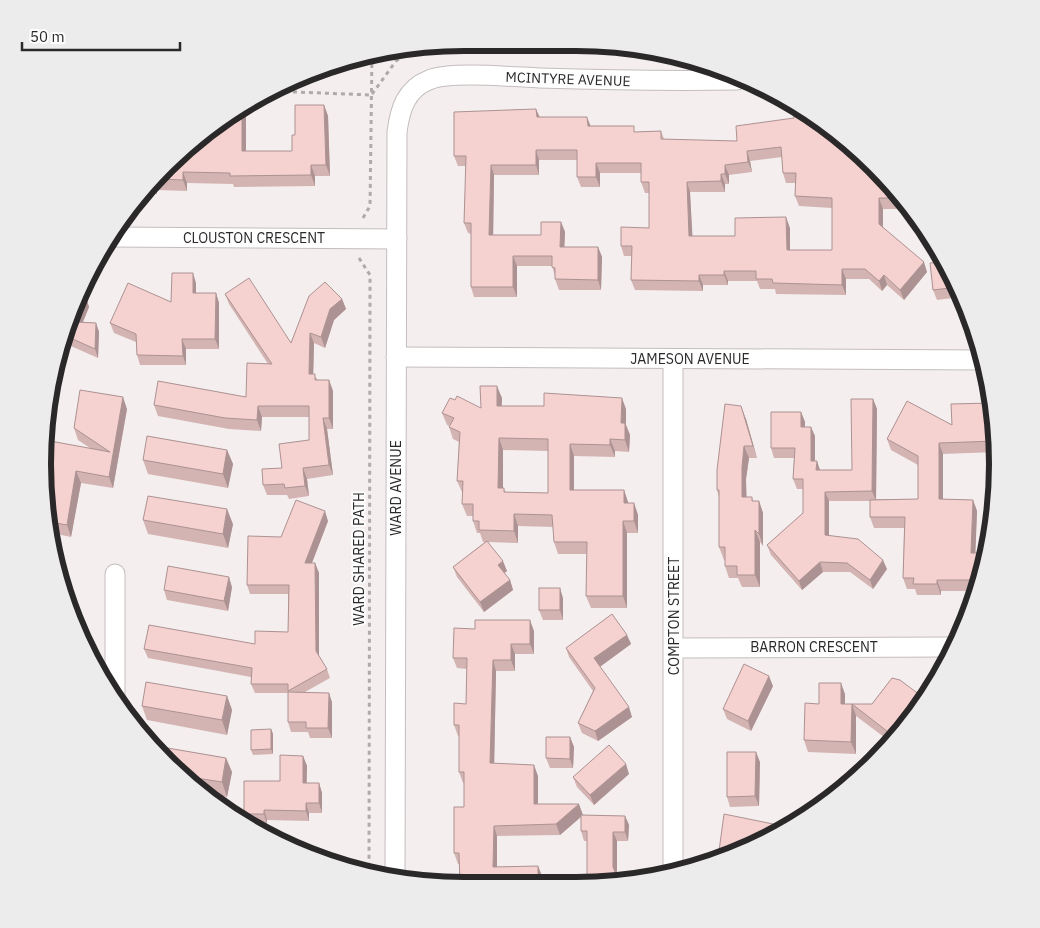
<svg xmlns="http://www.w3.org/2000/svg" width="1040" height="928" font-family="'IBM Plex Sans',sans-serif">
<rect width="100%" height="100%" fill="#f5eeee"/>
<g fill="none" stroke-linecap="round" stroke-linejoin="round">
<defs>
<g id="minor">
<polyline points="111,237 397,239"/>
<polyline points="396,357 984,360"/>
<polyline points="673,359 673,873"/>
<polyline points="115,574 115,694"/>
<polyline points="674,648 953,647"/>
<path d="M395 878 397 132C400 109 406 89 429 80 450 71 514 77 539 78 605 80 671 81 737 80"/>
</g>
</defs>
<use href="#minor" stroke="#c4bdbd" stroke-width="21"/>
<g stroke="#b0abab" stroke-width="3" stroke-dasharray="4 4" stroke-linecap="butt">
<polyline points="269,91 372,95"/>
<polyline points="372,94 396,61 409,52 472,43"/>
<polyline points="363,218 370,206 372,54"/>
<polyline points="359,258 370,275 370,283 369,874"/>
</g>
<use href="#minor" stroke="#fff" stroke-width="19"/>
</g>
<g fill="#d3b4b3" fill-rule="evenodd">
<polygon points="324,105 328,116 330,176 315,176 315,186 234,187 233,184 187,183 187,191 157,190 157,194 143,194 192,145 194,145 246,106 246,151 292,151 295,135"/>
<path d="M536 109 540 117 591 126 636 132 661 131 664 139 854 147 911 209H883V227L927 272 904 300 887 285 882 291 869 279H846V295L776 294 775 289H760L757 281H728V285H703V291L635 290 631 280 632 256H624L621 246 649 228V193H645L641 182V173H600V187H581L577 177V160H539V175H494L493 235H541L561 222 565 232 564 247H598L602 257 601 290H559L555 279V276L552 266H517V297H474L471 287V234L468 233 464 223 466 166H458L454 156ZM782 157 783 173 786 183H795V196L799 206 832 208V250H790V228L735 236H692L690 192H725V184H729V175L752 172 750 161Z"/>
<polygon points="954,278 961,297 937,300 933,290"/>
<polygon points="196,283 196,293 216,293 219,303 219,349 186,349 186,365 140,365 137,355 136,342 114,333 110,323 171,302"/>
<polygon points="225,294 291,343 342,299 346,309 334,320 325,348 314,343 313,374 318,380 329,380 333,391 333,429 327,429 333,475 307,479 309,496 289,499 287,495 267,495 263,485 282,468 309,440 309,417 262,417 261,431 229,429 158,416 154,405 246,397 268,364 229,304"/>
<polygon points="80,295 86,298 89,307 83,322 96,323 99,332 98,358 64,343"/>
<path d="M502 398V406L626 409V425L630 435 629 452 615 451V457L574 456V490H624L628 503H634L638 515V533H627V608H591L586 596 587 554H558L554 542 553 527 518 526V543L488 542 507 571 504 573 510 580 513 590 484 612 457 577 453 567 485 542H483L480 533H477L473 521V516H467L462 504 463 493 462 492 457 481 459 442 453 439 449 427 450 426 447 425 442 413 455 400 481 408ZM503 450 548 451V493L506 492 503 488Z"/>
<polygon points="873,399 877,409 876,499 918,499 918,465 891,450 887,439 952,425 997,437 996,452 943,454 943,499 973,500 977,511 975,553 986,553 977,591 941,591 941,595 917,595 915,589 907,589 903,578 904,528 874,528 870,517 870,501 829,501 829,535 887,569 873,589 850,572 823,572 802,590 771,555 767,545 803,513 803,489 797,489 793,479 794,458 774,458 771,448 801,412 805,422 805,427 815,436 815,461 820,470 852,470"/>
<polygon points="127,409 113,488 81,483 71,537 52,533 42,464 90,448 78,440 74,428"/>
<polygon points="746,419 757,458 749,458 746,479 746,497 752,497 753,501 759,501 763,513 763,546 760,542 760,587 742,587 738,578 729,578 725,566 725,560 724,560 719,547 719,497 717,490"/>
<polygon points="227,450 233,464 228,488 148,474 143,460"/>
<polygon points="143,520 233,524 228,548 148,534"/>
<polygon points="328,521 312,563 315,563 319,573 319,657 327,669 330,678 305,692 332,702 332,738 310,738 308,732 291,732 288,722 288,693 255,693 251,684 251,677 148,658 144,649 255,644 288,632 288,594 250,594 247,585 281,537"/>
<polygon points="232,587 228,611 167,600 164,590"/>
<polygon points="563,598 563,620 543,620 539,610"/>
<polygon points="534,631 534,654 515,654 515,671 496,671 494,763 538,776 538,804 583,815 582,815 625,816 629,825 628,841 617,841 587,883 587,841 584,841 581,831 581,817 560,835 497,836 497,867 538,866 542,876 542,885 460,885 459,864 458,864 454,853 464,807 464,783 463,783 459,772 459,736 458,736 454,725 466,704 467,669 457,668 453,658"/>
<polygon points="627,635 631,644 600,667 632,717 598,741 582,733 578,723 593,691 569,657 566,648"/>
<polygon points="892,678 893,742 892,743 856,716 856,754 808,752 804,740 819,704 845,694 845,704 872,704"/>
<polygon points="773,686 751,731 727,719 723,709"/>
<polygon points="227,696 232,710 227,735 147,720 142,706"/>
<polygon points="271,729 273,734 273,754 253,755 251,750"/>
<polygon points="570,737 574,747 573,768 550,768 546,758"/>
<polygon points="150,745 226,758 232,772 227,797 201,792"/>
<polygon points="303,756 307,766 307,783 319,783 322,793 322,813 309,813 309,821 267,820 267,824 247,823 244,814 280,781"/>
<polygon points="760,762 759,806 730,807 727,797"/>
<polygon points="629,774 594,805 577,787 573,777"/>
<polygon points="762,842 722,857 719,851"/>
</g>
<g fill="#ac9292">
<polygon points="324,105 328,116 330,176 326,165"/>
<polygon points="246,106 246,162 242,151 242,108"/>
<polygon points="536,109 540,119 537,117"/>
<polygon points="587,117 591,127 588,126"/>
<polygon points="536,150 539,160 539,175 536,165"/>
<polygon points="747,151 750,161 752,172 748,162"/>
<polygon points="596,163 600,173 600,187 596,177"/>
<polygon points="311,165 315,176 315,186 311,175"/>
<polygon points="491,165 494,175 493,245 489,235"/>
<polygon points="725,165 729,175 729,184 725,174"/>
<polygon points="183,172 187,183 187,191 183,180"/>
<polygon points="721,174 725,184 725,192 721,181"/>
<polygon points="687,182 690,192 693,246 689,236"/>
<polygon points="154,183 157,190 157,194 153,184"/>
<polygon points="879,198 883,209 883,235 879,224"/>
<polygon points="786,217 790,228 790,260 787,250"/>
<polygon points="561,222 565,232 564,257 560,247"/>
<polygon points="598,247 602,257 601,290 598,280"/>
<polygon points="513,256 517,266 517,297 513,287"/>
<polygon points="924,262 927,272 904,300 900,290"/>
<polygon points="842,269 846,279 846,295 842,285"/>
<polygon points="724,271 728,281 728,285 724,275"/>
<polygon points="193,273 196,283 196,302 193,293"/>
<polygon points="699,275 703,285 703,291 699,281"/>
<polygon points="884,275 887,285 882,291 879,281"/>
<polygon points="216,293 219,303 219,349 215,339"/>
<polygon points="86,298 89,307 79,331 75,322"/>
<polygon points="342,299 346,309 334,320 325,348 321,337 330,309"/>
<polygon points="96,323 99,332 98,358 95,349"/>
<polygon points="310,333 314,343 313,384 309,374"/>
<polygon points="182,339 186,349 186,365 183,356"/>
<polygon points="329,380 333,391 333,429 329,418"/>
<polygon points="497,386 502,398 501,418 497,406"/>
<polygon points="123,397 127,409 113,488 109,477"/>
<polygon points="622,398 626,409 626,425 630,435 629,452 625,440 621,423"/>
<polygon points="873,399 877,409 876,501 872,491"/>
<polygon points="258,406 262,417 261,431 257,420"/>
<polygon points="741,406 746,419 757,458 753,446"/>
<polygon points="801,412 805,422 805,436 801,427"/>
<polygon points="323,418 327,429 333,475 329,465"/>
<polygon points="811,427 815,436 815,470 811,461"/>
<polygon points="499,438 503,450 503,500 498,488"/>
<polygon points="610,439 615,451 615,457 610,445"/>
<polygon points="939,443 943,454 943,510 939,499"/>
<polygon points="570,444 574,456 574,502 570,490"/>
<polygon points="744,446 749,458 746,479 747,509 742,497 742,467"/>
<polygon points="227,450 233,464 228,488 223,474"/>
<polygon points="817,461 820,470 816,470"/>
<polygon points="303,468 307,479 309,496 305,486"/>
<polygon points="76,471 81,483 71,537 67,525"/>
<polygon points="624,490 628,502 628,515 624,503"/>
<polygon points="825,492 829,501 829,545 825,535"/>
<polygon points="973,500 977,511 975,564 971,553"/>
<polygon points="759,501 763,513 763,546 759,534"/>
<polygon points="634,503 638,515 638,533 634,521"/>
<polygon points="227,509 233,524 228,548 223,534"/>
<polygon points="325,511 328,521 308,573 305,563"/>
<polygon points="514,514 518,526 518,543 514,531"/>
<polygon points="623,521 627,533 627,608 623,596"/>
<polygon points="755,530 760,542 760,587 755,575"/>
<polygon points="883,560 887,569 873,589 870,580"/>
<polygon points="503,561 507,571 502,575 498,565"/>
<polygon points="820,562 823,572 802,590 799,581"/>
<polygon points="61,563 65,573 62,588 59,578"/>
<polygon points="315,563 319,573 319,660 316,651"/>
<polygon points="229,577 232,587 228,611 224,601"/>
<polygon points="510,580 513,590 484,612 480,602"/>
<polygon points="937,580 941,591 941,595 937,584"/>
<polygon points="560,588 563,598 563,620 560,610"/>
<polygon points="530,620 534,631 534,654 530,644"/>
<polygon points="81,629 85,639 84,644 80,634"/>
<polygon points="627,635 631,644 598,668 594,658"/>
<polygon points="511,644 515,654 515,671 511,660"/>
<polygon points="493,660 496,671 494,774 490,763"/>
<polygon points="769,676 773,686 751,731 748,721"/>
<polygon points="841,683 845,694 845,715 841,704"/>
<polygon points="329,693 332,702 332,738 328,728"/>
<polygon points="227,696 232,710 227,735 222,720"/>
<polygon points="852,704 856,716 856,754 851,742"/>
<polygon points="629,707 632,717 598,741 595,731"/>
<polygon points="271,729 273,734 273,754 271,749"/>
<polygon points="570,737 574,747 573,768 570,759"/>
<polygon points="756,752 760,762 759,806 755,796"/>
<polygon points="303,756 307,766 306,792 303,783"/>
<polygon points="226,758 232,772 227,797 222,782"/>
<polygon points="626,764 629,774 594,805 590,795"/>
<polygon points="534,765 538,776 538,814 534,804"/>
<polygon points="319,783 322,793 322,813 319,803"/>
<polygon points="306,803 309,813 309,821 306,811"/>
<polygon points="579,804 583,815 560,835 556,824"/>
<polygon points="264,810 267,820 267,824 264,814"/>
<polygon points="625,816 629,825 628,841 625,832"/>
<polygon points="494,826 497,836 497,877 493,867"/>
<polygon points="613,832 617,841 617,877 613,867"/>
<polygon points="538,866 542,876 542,885 538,885"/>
</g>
<g fill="#f5d1d0" stroke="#ac9292" fill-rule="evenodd">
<polygon points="295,105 324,105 326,165 311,165 311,175 230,176 230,173 183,172 183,180 158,179 192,145 194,145 194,143 207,130 242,108 242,151 292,151 292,135 295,135"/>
<path d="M536 109 537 117H587L588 126H634V132L661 131V139L737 141 736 126 794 118V109H800L854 147 902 198H879V224L924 262 900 290 884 275 879 281 865 269H842V285L773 283 772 279H756V271H724V275H699V281L631 280 632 246H621V227L649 228V182H641V163H596V177H577V150H536V165H491L489 235H541V222H561L560 247H598V280L555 279V268L552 267V256H513V287H471V223H464L466 156H454V112ZM781 147 783 173H796L795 196 832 198V250H787L786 217 735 218V236H689L687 182 721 181V174H725V165L748 162 747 151Z"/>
<polygon points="944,262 954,278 958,287 933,290 930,263"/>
<polygon points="172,273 193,273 193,293 216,293 215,339 182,339 183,356 137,355 136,334 110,323 128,283 171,302"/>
<polygon points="249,278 291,343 309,296 325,282 342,299 330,309 321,337 310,333 309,374 315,374 315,380 329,380 329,418 323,418 329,465 303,468 305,486 285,488 284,484 263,485 262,469 282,468 279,444 309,440 309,406 258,406 257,420 225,418 154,405 158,381 246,397 247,363 272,364 225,294"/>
<polygon points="80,295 86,298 75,322 96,323 95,349 66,336"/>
<path d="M480 386H497V406H544V393L622 398 621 423H625V440L610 439V445L570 444V490H624V503H634V521H623V596H586L587 542H554L552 515 514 514V531L479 530V521H473V504H462L463 481H457L460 432 449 427 454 418 442 413 450 398 455 400 457 396 481 408ZM499 438 548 439V493L504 492V488H498Z"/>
<polygon points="80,390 123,397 109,477 76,471 67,525 50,522 42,464 45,440 110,452 74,428"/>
<polygon points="851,399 873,399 872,491 825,492 825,535 858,539 883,560 870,580 847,563 820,562 799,581 767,545 803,513 803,479 793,479 795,448 771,448 771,412 801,412 801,427 811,427 811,461 817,461 816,470 852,470"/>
<polygon points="907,401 952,425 951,404 991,403 997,437 996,437 996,441 939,443 939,499 973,500 971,553 986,553 980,580 937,580 937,584 913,584 914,578 903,578 905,517 870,517 870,500 918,499 918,456 887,439"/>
<polygon points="725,404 741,406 753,446 744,446 742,467 742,497 752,497 752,501 759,501 759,534 755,530 755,575 737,575 737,566 725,566 725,547 719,547 719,490 717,490 717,470"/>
<polygon points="147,436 227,450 223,474 143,460"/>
<polygon points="148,496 227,509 223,534 143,520"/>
<polygon points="296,500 325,511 305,563 315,563 316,651 327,669 288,691 288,684 251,684 252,668 144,649 149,625 255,644 255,631 288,632 289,585 247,585 248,536 281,537"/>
<polygon points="487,541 503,561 498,565 510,580 480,602 453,567"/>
<polygon points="55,562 61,563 59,578 57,573"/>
<polygon points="168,566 229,577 224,601 164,590"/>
<rect x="539" y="588" width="21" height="22"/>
<polygon points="612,614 627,635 594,658 629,707 595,731 578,723 595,688 566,648"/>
<polygon points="475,620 530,620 530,644 511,644 511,660 493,660 490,763 534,765 534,804 579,804 556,824 494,826 493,867 538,866 538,885 460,885 459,853 454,853 454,807 464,807 464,772 459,772 459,725 454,725 454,703 466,704 467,658 453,658 454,628 475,629"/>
<polygon points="78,629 81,629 80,634"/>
<polygon points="744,664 769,676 748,721 723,709"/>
<polygon points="892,678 900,680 924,698 892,742 892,735 852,704 851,742 804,740 805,703 819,704 819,683 841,683 841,704 872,704"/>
<polygon points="146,682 227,696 222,720 142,706"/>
<polygon points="288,692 329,693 328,728 306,728 306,722 288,722"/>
<polygon points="271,729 271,749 251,750 251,730"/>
<polygon points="546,737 570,737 570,759 546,758"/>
<polygon points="150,745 226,758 222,782 183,776"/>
<polygon points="609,745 626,764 590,795 573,777"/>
<polygon points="727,752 756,752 755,796 727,797"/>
<polygon points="280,755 303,756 303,783 319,783 319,803 306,803 306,811 264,810 264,814 244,814 244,781 280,781"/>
<polygon points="724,814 783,826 782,830 762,842 731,854 719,851"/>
<polygon points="581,815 625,816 625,832 613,832 613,867 619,882 603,885 582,885 587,883 587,831 581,831"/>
</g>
<g text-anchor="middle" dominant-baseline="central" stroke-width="4" stroke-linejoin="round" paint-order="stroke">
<g font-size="14" fill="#2a2828" stroke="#fefdfd">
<text transform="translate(568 79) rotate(2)">MCINTYRE AVENUE</text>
<text x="254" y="238">CLOUSTON CRESCENT</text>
<text x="690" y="359">JAMESON AVENUE</text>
<text transform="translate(396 488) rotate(-90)">WARD AVENUE</text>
<text transform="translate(359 559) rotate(-90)">WARD SHARED PATH</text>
<text transform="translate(674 616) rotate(-90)">COMPTON STREET</text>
<text x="814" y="647">BARRON CRESCENT</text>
</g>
</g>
<path d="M0 0H1040V928H0ZM464 51H576A413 413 0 0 1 989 464V464A413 413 0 0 1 576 877H464A413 413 0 0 1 51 464V464A413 413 0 0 1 464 51Z" fill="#edecec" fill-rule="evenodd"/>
<path fill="none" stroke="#2a2828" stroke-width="6" d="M464 51H576A413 413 0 0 1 989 464V464A413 413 0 0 1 576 877H464A413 413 0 0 1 51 464V464A413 413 0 0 1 464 51Z"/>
<path d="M22 42v8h158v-8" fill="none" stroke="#2a2828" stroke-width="2.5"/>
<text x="30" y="42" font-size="15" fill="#2a2828" stroke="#fefdfd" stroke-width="4" paint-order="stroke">50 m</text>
</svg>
